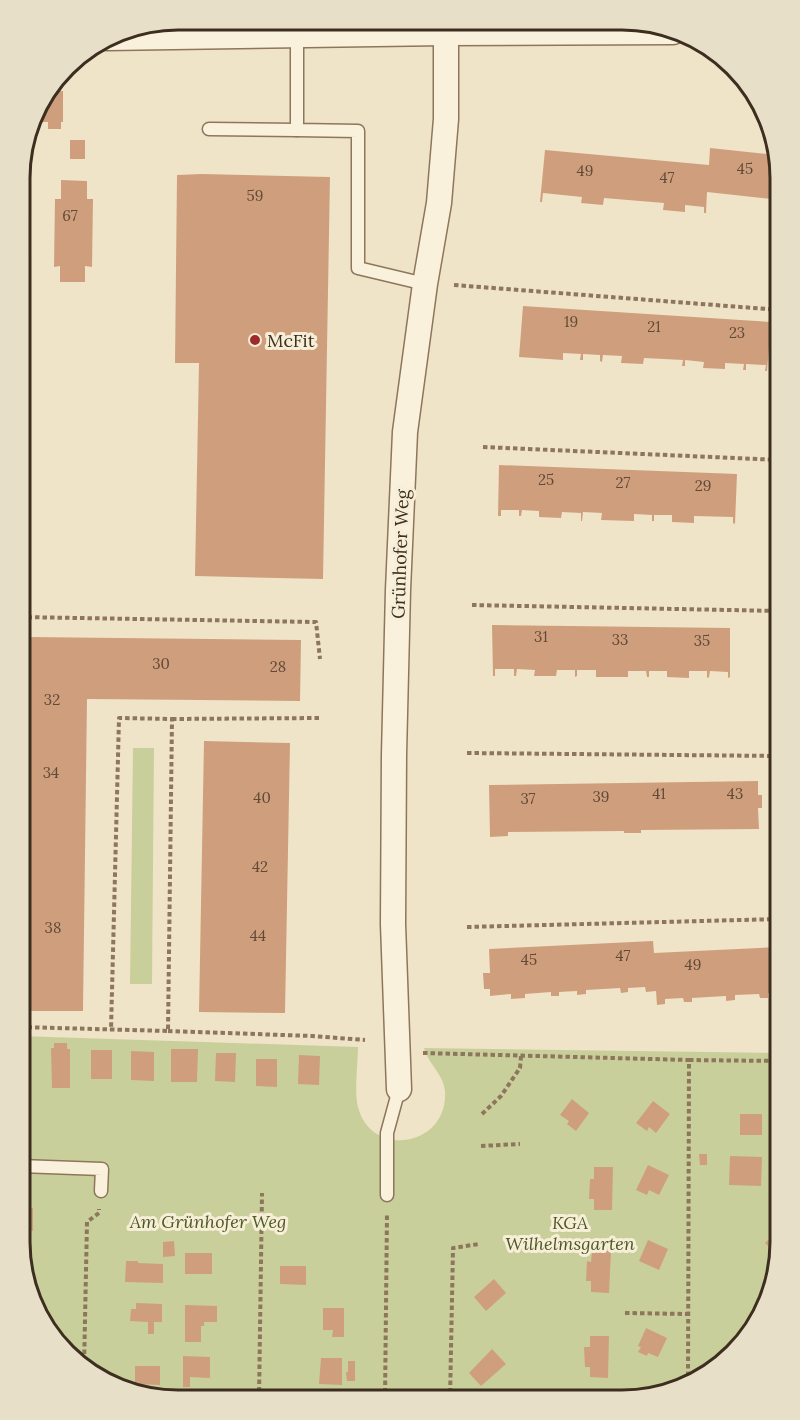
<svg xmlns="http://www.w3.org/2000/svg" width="800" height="1420" font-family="Lora,serif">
<rect width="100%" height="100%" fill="#f0e4c8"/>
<g fill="#c9cf9b">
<polygon points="133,748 154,748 152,984 130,984"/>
<path d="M20 1036 358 1047C358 1063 354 1093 358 1107 371 1159 448 1147 445 1092 444 1080 438 1073 432 1064 428 1059 426 1053 424 1048L780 1053V1253L748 1339 673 1392 622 1400 157 1399 81 1368 28 1293 20 1242Z"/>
</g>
<g fill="#cf9f7d">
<polygon points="48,91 63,91 63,122 61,122 61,129 48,129 48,122 32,122 36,108"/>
<rect x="70" y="140" width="15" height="19"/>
<polygon points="710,148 777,155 780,178 780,200 707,192 706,213 704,213 704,207 685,205 685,212 663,210 664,203 604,198 603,205 581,203 582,197 543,193 542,202 540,202 545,150 709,165"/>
<rect x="21" y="162" width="10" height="10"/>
<polygon points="202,174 330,177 323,579 195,576 199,363 175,363 177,175"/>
<polygon points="61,180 87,181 87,199 93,199 92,267 85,266 85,282 60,282 60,266 54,267 55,199 61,199"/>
<polygon points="523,306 771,322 767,371 765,371 766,365 746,364 746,370 743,370 744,364 725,363 725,369 703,368 704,362 685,360 685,366 682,366 683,360 644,358 643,364 621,363 622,356 603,355 602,362 600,361 600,355 583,354 583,360 580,360 581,354 563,353 563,360 519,357"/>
<polygon points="499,465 737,474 735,524 733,523 733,517 694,516 694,523 672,522 672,515 654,515 654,521 652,521 652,515 634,514 634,521 601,520 602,513 583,512 582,521 581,521 581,513 562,512 561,518 539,517 539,511 522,510 521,516 519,516 519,510 501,510 501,516 498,516"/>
<polygon points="492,625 730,628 730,677 728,678 728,672 710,671 709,677 707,678 707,671 689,671 689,678 667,677 667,671 649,671 649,677 647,677 646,671 628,671 628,677 596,677 596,670 577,670 577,676 575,677 575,670 557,670 556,676 534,676 535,670 517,669 516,676 514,676 514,669 495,669 495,676 493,676"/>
<polygon points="30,637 301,640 300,701 87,699 83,1011 26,1011"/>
<polygon points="204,741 290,743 285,1013 199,1012"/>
<polygon points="758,781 758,795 762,795 762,808 758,808 759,829 641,830 641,833 624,833 624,831 508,832 508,836 490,837 489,785"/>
<polygon points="653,941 654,953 780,947 780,993 768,993 768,998 760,998 759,994 735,995 735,1000 726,1001 726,996 692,998 692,1002 684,1002 683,998 665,999 665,1004 657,1005 656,991 646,992 645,987 628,988 628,992 621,993 620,988 586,990 586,994 577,995 577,991 559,992 559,996 551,996 551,992 525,994 525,998 511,999 511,994 490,996 490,989 484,989 483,973 490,973 489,949"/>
<polygon points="20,1041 28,1041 27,1077 20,1077"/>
<polygon points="54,1043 67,1043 67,1049 70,1049 70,1088 52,1088 51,1048 54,1048"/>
<polygon points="171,1049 198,1049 197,1082 171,1082"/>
<rect x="91" y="1050" width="21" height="29"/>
<polygon points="131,1051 154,1052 154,1081 131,1080"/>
<polygon points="216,1053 236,1053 235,1082 215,1081"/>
<polygon points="299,1055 320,1056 319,1085 298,1084"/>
<polygon points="256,1059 277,1059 277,1087 256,1086"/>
<polygon points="572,1099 589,1113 576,1131 567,1124 569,1121 560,1115"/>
<polygon points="653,1101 670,1114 656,1133 649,1127 647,1131 636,1123"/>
<rect x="740" y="1114" width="22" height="21"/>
<polygon points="699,1154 707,1154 707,1165 700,1165"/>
<polygon points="730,1156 762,1157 761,1186 729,1185"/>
<polygon points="648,1165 669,1175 659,1195 649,1190 647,1195 636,1190"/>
<polygon points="594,1167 613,1167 612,1210 594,1210 594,1199 589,1199 590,1179 594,1179"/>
<polygon points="20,1207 33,1208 33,1231 20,1231"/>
<polygon points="780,1228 780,1253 779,1256 765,1243"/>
<polygon points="648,1240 668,1249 659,1270 639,1261"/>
<polygon points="174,1241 175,1256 163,1257 163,1242"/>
<polygon points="21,1250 32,1250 32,1268 24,1268"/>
<polygon points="592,1251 611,1251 609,1293 591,1292 591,1281 586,1281 587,1261 591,1262"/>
<rect x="185" y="1253" width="27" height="21"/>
<polygon points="126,1261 138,1261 138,1263 163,1264 163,1283 125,1282"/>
<polygon points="280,1266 306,1266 306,1285 280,1284"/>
<polygon points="494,1279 506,1293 486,1311 474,1297"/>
<polygon points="136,1303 162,1304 162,1322 154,1322 154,1334 148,1334 148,1322 130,1321 131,1309 136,1309"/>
<polygon points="185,1305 217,1306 217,1322 204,1322 204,1326 201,1326 201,1342 185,1342"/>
<polygon points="323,1308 344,1308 344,1337 332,1337 333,1330 323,1330"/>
<polygon points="646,1328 667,1338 658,1357 648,1353 647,1356 638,1352 641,1347 638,1346"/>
<polygon points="590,1336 609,1336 608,1378 590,1377 590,1367 585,1367 584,1347 590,1347"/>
<polygon points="492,1349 506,1364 481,1386 469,1373"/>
<polygon points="183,1356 210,1357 210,1378 190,1377 190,1387 183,1387"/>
<polygon points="321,1358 342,1358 342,1385 319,1384"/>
<polygon points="348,1361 355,1361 355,1381 347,1381 346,1372 348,1372"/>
<polygon points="135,1366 160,1366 160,1385 135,1384"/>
</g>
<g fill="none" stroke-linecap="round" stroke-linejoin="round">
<defs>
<g id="lane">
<polyline points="297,36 297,130 358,131 358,268 425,284"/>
<polyline points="209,129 297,130"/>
<polyline points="20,1166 102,1169 101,1191"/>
<polyline points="387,1195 387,1133 399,1089"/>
</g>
<g id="street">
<polyline points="107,38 445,33 673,32"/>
<polyline points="399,1089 393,924 394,755 398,590 405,432 425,284 439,203 446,119 446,21"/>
</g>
</defs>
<use href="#lane" stroke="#8d765c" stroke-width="15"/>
<use href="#street" stroke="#8d765c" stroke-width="27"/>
<g stroke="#8d765c" stroke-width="4" stroke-dasharray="4.5 3" stroke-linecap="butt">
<polyline points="454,285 780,310"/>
<polyline points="483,447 780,460"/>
<polyline points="472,605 780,611"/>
<polyline points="20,617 316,622 320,659"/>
<polyline points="172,719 320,718"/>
<polyline points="467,753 780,756"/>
<polyline points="467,927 780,919"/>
<polyline points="20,1027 168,1031 172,719 119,718 111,1030"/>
<polyline points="168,1031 312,1036 365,1040"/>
<polyline points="423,1053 689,1060 688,1382"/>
<polyline points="689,1060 780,1061"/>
<polyline points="482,1114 501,1096 520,1068 521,1056"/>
<polyline points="481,1146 520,1144"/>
<polyline points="625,1313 688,1314"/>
<polyline points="84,1369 87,1222 99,1213 99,1209"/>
<polyline points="259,1399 262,1193"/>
<polyline points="621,1399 629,1399"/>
<polyline points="385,1400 387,1213"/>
<polyline points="450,1400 453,1248 479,1244"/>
</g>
<use href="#lane" stroke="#faf1dc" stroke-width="12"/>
<use href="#street" stroke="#faf1dc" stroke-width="24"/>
</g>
<circle fill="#9e2a2b" stroke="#f7eed8" stroke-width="2" cx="255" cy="340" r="6"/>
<g text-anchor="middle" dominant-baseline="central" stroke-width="6" stroke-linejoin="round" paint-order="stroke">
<g font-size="15" fill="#624a37">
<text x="745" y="168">45</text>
<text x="585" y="170">49</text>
<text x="667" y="177">47</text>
<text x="255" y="195">59</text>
<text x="70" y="215">67</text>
<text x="571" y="321">19</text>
<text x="654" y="326">21</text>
<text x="737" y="332">23</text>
<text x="546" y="479">25</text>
<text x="623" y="482">27</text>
<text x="703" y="485">29</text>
<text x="541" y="636">31</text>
<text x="620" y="639">33</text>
<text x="702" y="640">35</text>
<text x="161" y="663">30</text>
<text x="278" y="666">28</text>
<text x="52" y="699">32</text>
<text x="51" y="772">34</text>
<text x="659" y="793">41</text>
<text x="735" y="793">43</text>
<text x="601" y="796">39</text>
<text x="262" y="797">40</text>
<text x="528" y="798">37</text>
<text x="260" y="866">42</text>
<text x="53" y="927">38</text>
<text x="258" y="935">44</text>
<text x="623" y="955">47</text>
<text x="529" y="959">45</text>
<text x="693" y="964">49</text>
</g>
<g font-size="18" fill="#3d2e20" stroke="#f7eed8" text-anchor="start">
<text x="267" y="340">McFit</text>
</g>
<g font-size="18" fill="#3d2e20" stroke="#f7eed8">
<text transform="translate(400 554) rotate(-88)">Grünhofer Weg</text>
</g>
<g font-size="18" font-style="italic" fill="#4d5a26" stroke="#f7eed8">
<text x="208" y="1221">Am Grünhofer Weg</text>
<text x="570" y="1222">KGA<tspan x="570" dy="21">Wilhelmsgarten</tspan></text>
</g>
</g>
<path d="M0 0H800V1420H0ZM178 30H622A148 148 0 0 1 770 178V1242A148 148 0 0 1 622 1390H178A148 148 0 0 1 30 1242V178A148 148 0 0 1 178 30Z" fill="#e8dfc9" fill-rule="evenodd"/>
<path fill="none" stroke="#3d2e20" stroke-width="3" d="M178 30H622A148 148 0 0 1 770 178V1242A148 148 0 0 1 622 1390H178A148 148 0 0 1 30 1242V178A148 148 0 0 1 178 30Z"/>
</svg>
